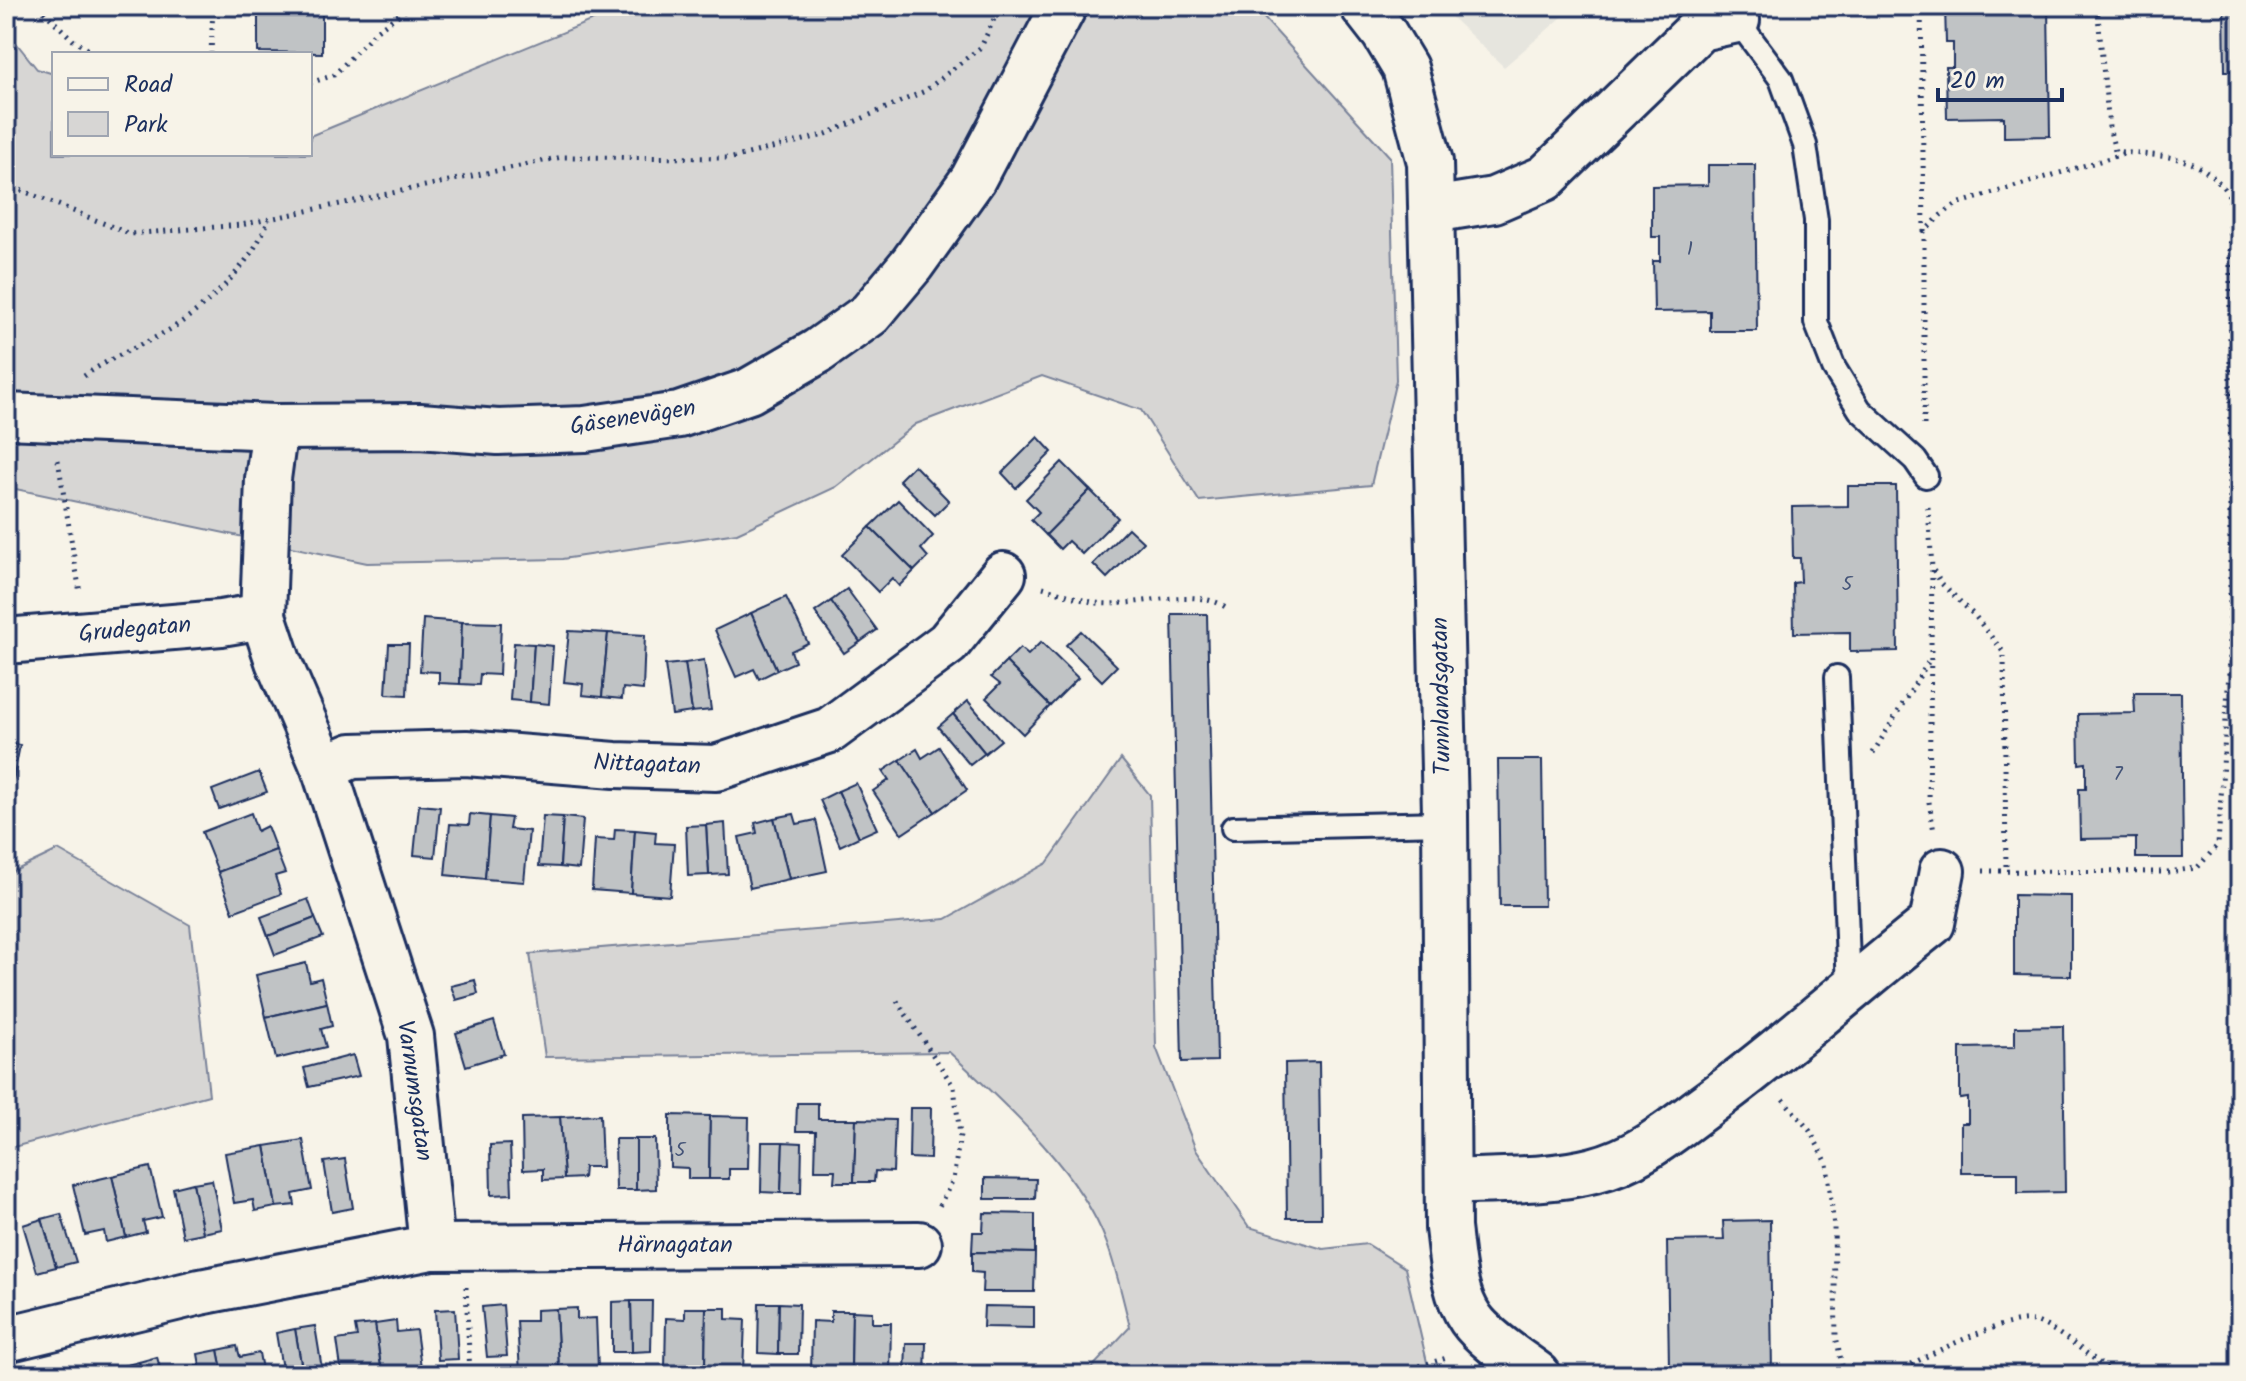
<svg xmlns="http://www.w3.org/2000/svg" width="2246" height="1381" font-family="Kalam,sans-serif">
<rect width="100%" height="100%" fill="#f7f3e8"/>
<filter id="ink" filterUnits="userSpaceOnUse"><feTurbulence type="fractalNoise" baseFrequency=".0125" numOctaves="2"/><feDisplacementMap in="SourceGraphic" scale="16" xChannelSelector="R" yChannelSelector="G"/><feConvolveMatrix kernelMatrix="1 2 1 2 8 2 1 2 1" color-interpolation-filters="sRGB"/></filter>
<g filter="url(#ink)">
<polygon fill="#e6e5de" points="1440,6 1575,6 1504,67"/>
<g fill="#d7d6d4" stroke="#798299" stroke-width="2">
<polygon points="627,6 1253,6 1390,157 1396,380 1371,485 1199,501 1141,410 1042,376 916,424 836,487 737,533 562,559 367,563 6,487 6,30 37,69 54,74 54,154 310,154 310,136"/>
<path d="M1121 759 1150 795 1156 1047 1196 1150 1249 1227 1323 1249 1367 1244 1405 1268 1430 1375H1085L1130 1327C1123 1300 1117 1271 1107 1244 1081 1172 1004 1103 949 1052L545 1057 530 954 946 919 1047 863Z"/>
<polygon points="58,850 190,925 209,1095 6,1149 6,875"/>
</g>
<g fill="#c0c3c5" stroke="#1b2f5e" stroke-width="2">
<polygon points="258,6 322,6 322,53 258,52"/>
<polygon points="1945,6 2048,6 2050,136 2004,137 2004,117 1947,118 1946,67 1953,67 1953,43 1946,43"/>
<polygon points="2224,6 2240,6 2240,71 2225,71"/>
<polygon points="1708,165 1755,165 1757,331 1710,331 1710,311 1654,312 1653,261 1660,261 1660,237 1652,237 1652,186 1708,185"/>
<polygon points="1038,437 1052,452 1016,488 1002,473"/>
<polygon points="1062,462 1090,490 1046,535 1031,520 1039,512 1026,499"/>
<polygon points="914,465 949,501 935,515 899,480"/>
<polygon points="1848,486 1896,486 1898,651 1850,652 1850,632 1794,633 1793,583 1801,582 1800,558 1793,558 1792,507 1848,506"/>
<polygon points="1090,490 1118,518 1082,554 1068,541 1060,549 1046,535"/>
<polygon points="898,500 933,536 921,549 928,557 914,571 870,527"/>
<polygon points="870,527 914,571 899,586 892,578 878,592 842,555"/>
<polygon points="1128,528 1143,542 1107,578 1093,564"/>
<polygon points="847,589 877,630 860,642 831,601"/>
<polygon points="786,597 808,643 791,651 795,662 777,670 751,613"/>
<polygon points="831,601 860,642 844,653 815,612"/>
<polygon points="751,613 777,670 759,679 754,669 736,677 715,630"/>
<polygon points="1172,614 1207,614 1217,1061 1182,1062"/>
<polygon points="423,619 462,622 460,684 439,683 439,672 420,671"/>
<polygon points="462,622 501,623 499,675 480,674 479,685 460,684"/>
<polygon points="569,631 608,633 602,697 582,695 583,684 564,682"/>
<polygon points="1081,631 1117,666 1102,681 1066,645"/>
<polygon points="608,633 645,635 643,690 623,688 622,699 602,697"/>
<polygon points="1041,642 1078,678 1050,706 1006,662 1020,648 1028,655"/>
<polygon points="514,643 534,644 530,702 510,700"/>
<polygon points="389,644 409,644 407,695 386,694"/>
<polygon points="534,644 553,646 549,704 530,702"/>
<polygon points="704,660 711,710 692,712 685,663"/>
<polygon points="1006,662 1050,706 1023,734 986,698 1000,684 991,677"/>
<polygon points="685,663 692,712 672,715 665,665"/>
<polygon points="2134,693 2181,693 2183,858 2136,858 2136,838 2080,839 2079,789 2086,789 2086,763 2079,764 2078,714 2135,713"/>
<polygon points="968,701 1001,740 985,753 953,714"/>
<polygon points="953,714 985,753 970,765 938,727"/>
<polygon points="6,743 20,745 8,806 6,805"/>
<polygon points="939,747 967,790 935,812 900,760 917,749 922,758"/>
<polygon points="900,760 935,812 902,834 873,791 889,780 883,771"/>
<polygon points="1498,760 1542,760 1544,906 1500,906"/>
<polygon points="259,772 267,792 219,809 212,790"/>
<polygon points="856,783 877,829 859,837 838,791"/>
<polygon points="838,791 859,837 840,846 820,800"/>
<polygon points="419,805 440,807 435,857 414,855"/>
<polygon points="251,813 257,831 267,826 276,850 218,872 202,832"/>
<polygon points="470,814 490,816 485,879 445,875 450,824 469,825"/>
<polygon points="794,814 797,824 816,820 827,871 789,879 774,818"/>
<polygon points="490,816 511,818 509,829 529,831 524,882 485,879"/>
<polygon points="543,816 563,817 560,867 539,866"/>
<polygon points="563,817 583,819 579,869 560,867"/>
<polygon points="774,818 789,879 750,888 739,837 757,833 755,823"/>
<polygon points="725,823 728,874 709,875 706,825"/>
<polygon points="706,825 709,875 688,876 686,826"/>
<polygon points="615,829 635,830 631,893 592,890 595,839 614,840"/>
<polygon points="635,830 656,832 655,843 674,844 670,896 631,893"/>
<polygon points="276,850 285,873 275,876 281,894 233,912 218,872"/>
<polygon points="2014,895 2071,896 2071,976 2014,975"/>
<polygon points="308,899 315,918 268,936 261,917"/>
<polygon points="315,918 323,937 275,955 268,936"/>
<polygon points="306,963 310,981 321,978 327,1003 266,1017 256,975"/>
<polygon points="475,980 478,994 456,1000 451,986"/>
<polygon points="327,1003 332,1026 321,1029 326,1047 276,1059 266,1017"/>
<polygon points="494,1021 504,1054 466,1066 456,1033"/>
<polygon points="2063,1026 2065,1192 2018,1193 2018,1173 1961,1173 1961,1123 1968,1123 1968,1098 1960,1099 1960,1048 2015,1047 2015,1027"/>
<polygon points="353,1055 359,1076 309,1087 304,1068"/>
<polygon points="1319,1062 1321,1218 1287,1218 1285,1063"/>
<polygon points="797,1103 818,1103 818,1119 856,1119 854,1182 834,1182 835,1170 815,1170 816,1131 796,1131"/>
<polygon points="910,1108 931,1108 930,1159 909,1158"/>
<polygon points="600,1115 602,1167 584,1167 583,1178 564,1179 560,1117"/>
<polygon points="670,1115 710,1116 709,1179 688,1179 688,1168 670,1167"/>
<polygon points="710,1116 749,1117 748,1169 729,1169 729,1179 709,1179"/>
<polygon points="560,1117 564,1179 543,1180 543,1169 523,1170 522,1118"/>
<polygon points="856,1119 895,1120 893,1172 875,1171 874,1182 854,1182"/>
<polygon points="615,1139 636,1139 636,1190 616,1190"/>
<polygon points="636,1139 655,1139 656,1189 636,1190"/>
<polygon points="303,1140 312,1190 293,1194 295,1205 276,1207 265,1146"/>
<polygon points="762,1142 783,1142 781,1193 761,1192"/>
<polygon points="783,1142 802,1143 801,1193 781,1193"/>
<polygon points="510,1144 512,1194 491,1195 490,1145"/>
<polygon points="265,1146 276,1207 255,1211 253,1200 234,1203 225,1153"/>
<polygon points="345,1159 353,1208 332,1212 324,1162"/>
<polygon points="150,1167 162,1217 143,1221 146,1232 126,1237 112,1176"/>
<polygon points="112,1176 126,1237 106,1242 104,1231 85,1235 73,1185"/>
<polygon points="985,1178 1036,1179 1035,1199 985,1199"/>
<polygon points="212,1180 222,1229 203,1233 193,1183"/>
<polygon points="193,1183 203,1233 183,1237 173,1188"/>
<polygon points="984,1213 1035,1214 1035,1253 972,1252 973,1232 983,1232"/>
<polygon points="61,1214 76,1262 56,1267 42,1219"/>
<polygon points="42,1219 56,1267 37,1272 23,1225"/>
<polygon points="1770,1220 1772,1375 1725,1375 1724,1366 1669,1367 1667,1241 1724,1240 1723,1221"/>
<polygon points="972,1252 1035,1253 1034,1292 982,1292 983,1273 972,1272"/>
<polygon points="631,1301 652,1301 651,1351 632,1352"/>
<polygon points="631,1301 632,1352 612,1352 612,1302"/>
<polygon points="759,1303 779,1303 778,1354 758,1353"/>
<polygon points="779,1303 799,1304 798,1354 778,1354"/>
<polygon points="503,1305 507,1356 487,1357 482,1307"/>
<polygon points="984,1306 1034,1307 1034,1328 983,1327"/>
<polygon points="577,1308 577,1319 596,1318 598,1369 559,1371 556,1309"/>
<polygon points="685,1308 706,1308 705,1371 665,1370 666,1318 685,1319"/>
<polygon points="706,1308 726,1308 726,1319 745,1320 743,1372 705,1371"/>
<polygon points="455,1309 458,1359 438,1360 435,1310"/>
<polygon points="556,1309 559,1371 520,1373 517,1321 536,1321 536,1310"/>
<polygon points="831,1311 852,1311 851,1373 811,1373 812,1321 831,1322"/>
<polygon points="852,1311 872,1312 872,1323 891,1323 890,1374 851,1373"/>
<polygon points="396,1321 397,1332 416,1330 422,1375 382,1375 375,1324"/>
<polygon points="375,1324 382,1375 342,1375 337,1340 357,1337 355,1326"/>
<polygon points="315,1326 323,1375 303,1375 295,1329"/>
<polygon points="295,1329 303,1375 283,1375 276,1333"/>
<polygon points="906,1343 926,1343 925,1375 905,1375"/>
<polygon points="237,1346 240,1357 259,1353 263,1375 223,1375 218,1350"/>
<polygon points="218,1350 223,1375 183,1375 181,1369 200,1365 198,1354"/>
<polygon points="157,1357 162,1375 142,1375 139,1362"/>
<polygon points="139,1362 142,1375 121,1375 119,1367"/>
</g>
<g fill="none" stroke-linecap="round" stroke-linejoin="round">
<defs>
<g id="service">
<polyline points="1737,20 1781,79 1805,145 1816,220 1816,322 1834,368 1860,410 1915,460 1926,476"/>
<polyline points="1837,677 1849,989"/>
<polyline points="1233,828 1445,823"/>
</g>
<g id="minor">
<path d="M1363 6 1384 33 1405 68 1430 162 1445 814 1448 1228C1452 1258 1453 1293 1471 1319 1485 1339 1518 1360 1538 1375"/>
<polyline points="1432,210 1494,200 1545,178 1700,28 1737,20"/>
<polyline points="6,416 275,427 420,426 498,432 585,429 679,415 749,391 818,351 870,314 912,264 973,179 1064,6"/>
<polyline points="6,641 221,623 263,616"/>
<polyline points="324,768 352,756 466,753 615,765 716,768 830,730 948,643 1003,575"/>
<path d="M1448 1182C1496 1179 1547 1182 1594 1170 1639 1159 1672 1130 1709 1103 1786 1047 1857 982 1932 923L1942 871"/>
<polyline points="432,1247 919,1244"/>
<polyline points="6,1339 200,1292 432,1247 411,1036 324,768 278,661 263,616 268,479 275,427"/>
</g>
</defs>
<use href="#service" stroke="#1b2f5e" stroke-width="28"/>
<use href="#minor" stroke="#1b2f5e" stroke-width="50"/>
<g stroke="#1b2f5e" stroke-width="5" stroke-dasharray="2 6" stroke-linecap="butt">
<polyline points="38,6 74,41 96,54"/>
<polyline points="1921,6 1924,231"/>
<path d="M2097 6 2109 127 2115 151C2163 158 2201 151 2230 197V656H2240"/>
<polyline points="211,54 213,6"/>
<polyline points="310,83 334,75 377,30 411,6"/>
<polyline points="6,184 130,234 241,225 562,157 732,158 824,135 925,91 981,47 1000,6"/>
<path d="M84 376C116 353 157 341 187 318 221 293 254 258 269 219"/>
<polyline points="1924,425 1924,232 1941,215 1957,204 2126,153"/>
<polyline points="58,460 80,593"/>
<polyline points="1928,507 1932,568 1941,583 1975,616 2004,653 2006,872"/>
<polyline points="1932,570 1929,802 1934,832"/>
<path d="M1043 587C1060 592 1079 600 1097 603 1135 608 1195 585 1227 608"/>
<polyline points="1873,753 1930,659"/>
<polyline points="1983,871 2167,872 2197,868 2218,845 2230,656"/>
<polyline points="897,1001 954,1087 960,1135 953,1180 938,1208"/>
<polyline points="1783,1099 1810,1131 1827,1163 1834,1227 1836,1336 1844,1375"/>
<polyline points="466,1287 470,1375"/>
<polyline points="1389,1375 1450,1357"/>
<path d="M1890 1375C1921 1359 2000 1317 2033 1321 2050 1323 2099 1363 2115 1375"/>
</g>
<use href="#service" stroke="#f7f3e8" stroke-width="22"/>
<use href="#minor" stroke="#f7f3e8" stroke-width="44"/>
</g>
</g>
<g text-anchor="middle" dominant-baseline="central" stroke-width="8" stroke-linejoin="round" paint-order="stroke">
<g font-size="20" fill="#445478">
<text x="1690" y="250">1</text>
<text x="1847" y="585">5</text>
<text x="2118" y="775">7</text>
<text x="680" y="1151">5</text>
</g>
<g font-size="24" fill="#1b2f5e" stroke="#f7f3e8">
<text transform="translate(633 418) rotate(-9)">Gäsenevägen</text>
<text transform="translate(135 630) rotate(-5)">Grudegatan</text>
<text transform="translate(1442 696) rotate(-91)">Tunnlandsgatan</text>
<text transform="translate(647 765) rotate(2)">Nittagatan</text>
<text transform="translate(414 1091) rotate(82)">Varnumsgatan</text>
<text x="675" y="1245">Härnagatan</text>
</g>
</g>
<rect width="2246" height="1381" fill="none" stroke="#f7f3e8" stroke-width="32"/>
<rect x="16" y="16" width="2214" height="1349" fill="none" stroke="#1b2f5e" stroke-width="3" filter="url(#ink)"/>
<rect x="52" y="52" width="260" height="104" fill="#f7f3e8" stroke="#9fa5b1" stroke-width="2"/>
<rect x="68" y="78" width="40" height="12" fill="#f7f3e8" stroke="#9fa5b1" stroke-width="2"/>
<text x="124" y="92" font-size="24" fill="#1b2f5e">Road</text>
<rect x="68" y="112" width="40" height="24" fill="#d7d6d4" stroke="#9fa5b1" stroke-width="2"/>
<text x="124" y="132" font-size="24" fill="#1b2f5e">Park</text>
<path d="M1938 88v12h124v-12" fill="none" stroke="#1b2f5e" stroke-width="4"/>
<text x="1950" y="88" font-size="24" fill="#1b2f5e" stroke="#f7f3e8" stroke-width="6" paint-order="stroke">20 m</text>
</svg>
